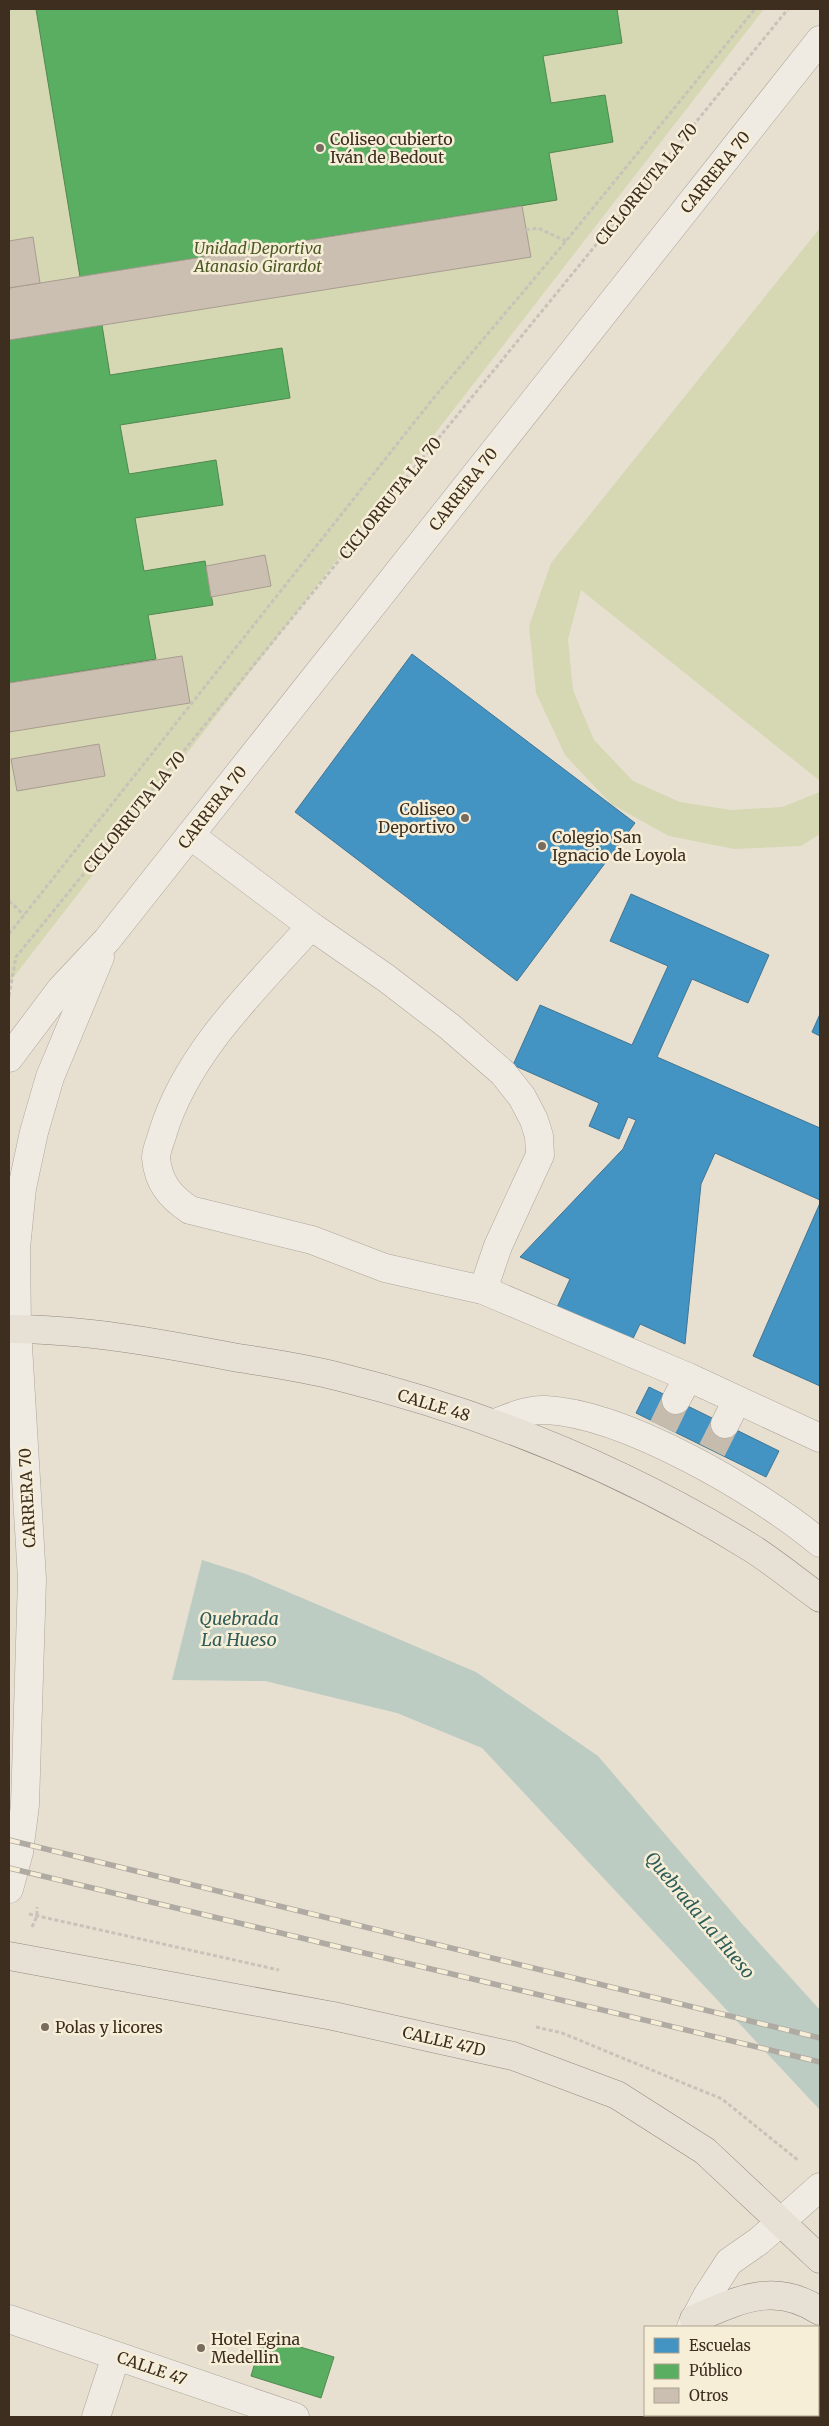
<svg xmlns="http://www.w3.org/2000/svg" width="829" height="2426" font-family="Merriweather,serif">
<rect width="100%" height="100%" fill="#e7e0d1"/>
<g fill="#d6d7b3">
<polygon points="9,9 764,9 9,983"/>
<polygon points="820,228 820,781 581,590 568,639 573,690 594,740 633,781 680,802 731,810 782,807 820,792 820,834 801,846 734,849 669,836 611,804 565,755 536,693 529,626 551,563"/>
<polygon points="818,2378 820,2380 820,2417 697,2417 697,2415 818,2415"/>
</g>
<polygon fill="#bcccc2" points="202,1560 246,1574 476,1672 598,1756 743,1925 820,2010 820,2110 482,1748 397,1713 265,1681 172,1680"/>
<g fill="#4393c3" stroke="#417592">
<polygon points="412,654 635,823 517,981 295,812"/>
<polygon points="631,894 769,955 748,1003 692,979 657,1057 820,1128 820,1200 715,1153 701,1184 685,1344 640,1324 628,1349 553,1316 570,1279 520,1257 623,1149 636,1120 628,1117 619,1139 589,1126 599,1103 513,1065 540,1005 632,1045 668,966 610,941"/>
<polygon points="820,1014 820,1036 812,1032"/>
<polygon points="820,1203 820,1386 753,1356"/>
<polygon points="649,1387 779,1451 766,1477 636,1413"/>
</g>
<g fill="#5aae61" stroke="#51884e">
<polygon points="36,9 617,9 622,43 543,56 551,103 605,95 613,142 549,153 557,200 80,277"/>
<polygon points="102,325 110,375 282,348 290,398 120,425 129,474 216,460 223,505 135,518 144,571 205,561 213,605 148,615 156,659 9,683 9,340"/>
<polygon points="263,2336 334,2357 321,2398 251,2376"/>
</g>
<g fill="#cbbfb2" stroke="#a89c90">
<polygon points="522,206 531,257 9,340 9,288"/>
<polygon points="33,237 40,283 9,288 9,241"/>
<polygon points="265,555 271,586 211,597 206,566"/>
<polygon points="182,656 190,703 9,732 9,683"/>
<polygon points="99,744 105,776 17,791 11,759"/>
</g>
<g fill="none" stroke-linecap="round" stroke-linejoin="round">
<g stroke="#c5bcae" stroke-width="28" stroke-dasharray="28 14" stroke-linecap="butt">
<polyline points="663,1427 676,1400"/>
<polyline points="712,1450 725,1424"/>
</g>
<defs>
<g id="minor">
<polyline points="190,835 311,926 386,978 450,1027 503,1073 522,1097 534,1120 539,1136 540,1155 498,1246 483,1290"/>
<path d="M311 926C256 988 188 1051 163 1132 161 1140 156 1150 156 1158 158 1182 170 1197 190 1210L312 1240 385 1268 483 1290 688 1377 820 1438"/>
<polyline points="9,1058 61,989 107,940 820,40"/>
<polyline points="676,1400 688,1377"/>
<path d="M495 1423C511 1417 528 1409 546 1410 626 1414 759 1492 820 1543"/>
<polyline points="725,1424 737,1400"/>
<polyline points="9,1889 19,1852 25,1805 32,1579 17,1329 16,1248 22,1188 34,1132 50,1077 100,957"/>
<polyline points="9,2319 295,2417"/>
<polyline points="691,2327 707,2296 729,2262 759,2241 820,2187"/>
<polyline points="96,2417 116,2356"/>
<polyline points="667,2417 667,2415"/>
</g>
<g id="major">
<path d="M9 1329C84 1329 160 1343 233 1357 269 1363 305 1368 340 1377 485 1413 626 1470 753 1549 776 1564 798 1582 820 1598"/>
<polyline points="9,1956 333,2016 513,2056 617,2095 705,2151 820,2259"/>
<path d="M694 2319C739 2300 774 2281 820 2311"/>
</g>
</defs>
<use href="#minor" stroke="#ada599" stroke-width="29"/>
<use href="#major" stroke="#928b80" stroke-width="29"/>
<g stroke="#c8c2b9" stroke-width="3" stroke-dasharray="4 2.5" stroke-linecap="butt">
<polyline points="526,230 538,228 566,241"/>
<polyline points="9,901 24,915"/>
<polyline points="9,934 432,400 566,241 755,9"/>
<polyline points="9,996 16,957 788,9"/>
<polyline points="29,1914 279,1970"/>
<polyline points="32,1927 37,1916 37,1907"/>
<polyline points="536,2027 562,2033 722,2099 799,2161"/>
</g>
<use href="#minor" stroke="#efebe3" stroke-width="28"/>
<use href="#major" stroke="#e6e1d4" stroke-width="28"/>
<defs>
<g id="rail">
<polyline points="9,1840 820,2038"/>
<polyline points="9,1868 820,2062"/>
</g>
</defs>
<use href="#rail" stroke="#afaaa2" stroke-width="5.5"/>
<use href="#rail" stroke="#f7eed8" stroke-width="4" stroke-dasharray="11" stroke-linecap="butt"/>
</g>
<g fill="#786c5e" stroke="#f7eed8" stroke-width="2">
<circle cx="320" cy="148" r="5"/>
<circle cx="465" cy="818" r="5"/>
<circle cx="542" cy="846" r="5"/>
<circle cx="45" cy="2027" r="5"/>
<circle cx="201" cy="2348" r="5"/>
</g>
<g text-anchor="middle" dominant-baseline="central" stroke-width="5" stroke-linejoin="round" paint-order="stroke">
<g font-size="16" fill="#3d2e20" stroke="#f7eed8" text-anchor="start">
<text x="330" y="139">Coliseo cubierto<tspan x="330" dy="18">Iván de Bedout</tspan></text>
<text x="455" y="809" text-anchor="end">Coliseo<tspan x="455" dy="18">Deportivo</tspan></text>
<text x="552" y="837">Colegio San<tspan x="552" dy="18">Ignacio de Loyola</tspan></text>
<text x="55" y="2027">Polas y licores</text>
<text x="211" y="2339">Hotel Egina<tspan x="211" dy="18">Medellin</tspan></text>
</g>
<g font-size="16" fill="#3d2e20" stroke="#f7eed8">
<text transform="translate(715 172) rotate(-51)">CARRERA 70</text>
<text transform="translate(646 184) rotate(-51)">CICLORRUTA LA 70</text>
<text transform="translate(463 489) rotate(-52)">CARRERA 70</text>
<text transform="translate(390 498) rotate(-51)">CICLORRUTA LA 70</text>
<text transform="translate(212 807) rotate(-52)">CARRERA 70</text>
<text transform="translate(134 812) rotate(-51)">CICLORRUTA LA 70</text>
<text transform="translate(434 1405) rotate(17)">CALLE 48</text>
<text transform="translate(27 1498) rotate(-93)">CARRERA 70</text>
<text transform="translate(444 2041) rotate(13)">CALLE 47D</text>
<text transform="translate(152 2368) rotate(19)">CALLE 47</text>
</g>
<g font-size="16" font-style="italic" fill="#4d5a26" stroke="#f7eed8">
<text x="258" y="248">Unidad Deportiva<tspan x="258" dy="18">Atanasio Girardot</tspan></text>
</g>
<g font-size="18" font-style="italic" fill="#2f5d5a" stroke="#f7eed8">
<text x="239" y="1618">Quebrada<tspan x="239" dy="21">La Hueso</tspan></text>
<text transform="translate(700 1915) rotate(50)">Quebrada La Hueso</text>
</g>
</g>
<rect width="829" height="2426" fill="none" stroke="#3d2e20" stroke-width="20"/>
<rect x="644" y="2326" width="175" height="90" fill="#f7eed8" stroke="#ada18e"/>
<rect x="654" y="2338" width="25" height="15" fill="#4393c3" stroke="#ada18e"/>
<text x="689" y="2351" font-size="15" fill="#3d2e20">Escuelas</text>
<rect x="654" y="2364" width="25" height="15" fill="#5aae61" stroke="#ada18e"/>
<text x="689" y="2376" font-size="15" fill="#3d2e20">Público</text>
<rect x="654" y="2388" width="25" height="15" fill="#cbbfb2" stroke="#ada18e"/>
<text x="689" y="2401" font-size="15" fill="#3d2e20">Otros</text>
</svg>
